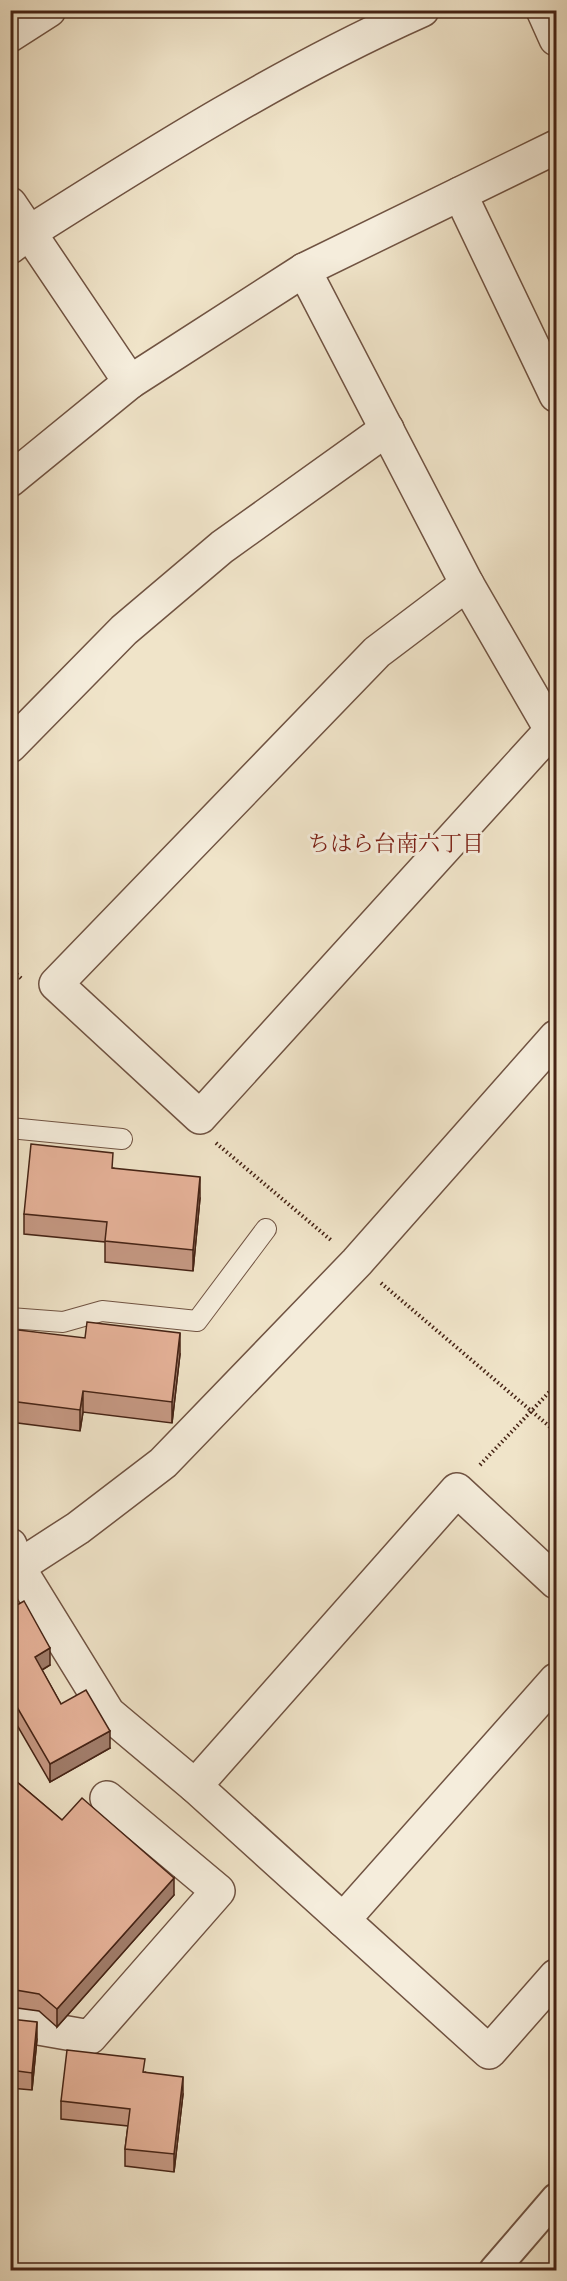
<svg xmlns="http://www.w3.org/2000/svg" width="567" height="2281" font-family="'IM FELL French Canon','Noto Serif JP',serif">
<rect width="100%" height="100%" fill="#f0e4c9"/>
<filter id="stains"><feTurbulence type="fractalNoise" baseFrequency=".00333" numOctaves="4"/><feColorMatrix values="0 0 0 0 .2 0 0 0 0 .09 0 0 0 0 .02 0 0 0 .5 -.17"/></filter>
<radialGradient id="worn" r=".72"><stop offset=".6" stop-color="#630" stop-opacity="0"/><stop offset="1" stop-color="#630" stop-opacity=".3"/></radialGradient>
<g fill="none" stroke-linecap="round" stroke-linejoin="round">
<defs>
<g id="service">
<polyline points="10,1128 122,1139"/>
<polyline points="10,1318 63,1322 102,1311 197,1321 266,1229"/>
</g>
<polyline id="pedestrian" points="494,2270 556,2198"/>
<g id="minor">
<polyline points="543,10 556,39"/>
<polyline points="10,35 49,10"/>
<polyline points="460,194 556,395"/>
<polyline points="10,204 130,382"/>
<path d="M10 247 30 232C156 152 285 71 422 10"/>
<polyline points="304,270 467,584 556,738"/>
<polyline points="10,480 130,382 304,270 556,147"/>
<polyline points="467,584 377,652 56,984 200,1117 556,725"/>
<polyline points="10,746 124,630 222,547 387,429"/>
<polyline points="10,1545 18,1567 108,1713 195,1786 489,2052 556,1976"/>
<polyline points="195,1786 457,1490 556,1582"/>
<polyline points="343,1920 556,1680"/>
<polyline points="10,2023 90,2037 218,1891 107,1798"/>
</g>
<polyline id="tertiary" points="10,1572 78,1528 163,1463 357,1262 556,1037"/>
</defs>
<use href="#service" stroke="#705342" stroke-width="22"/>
<use href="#pedestrian" stroke="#705342" stroke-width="32"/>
<use href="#minor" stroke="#705342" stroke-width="36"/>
<use href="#tertiary" stroke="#705342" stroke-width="36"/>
<g stroke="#452315" stroke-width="4" stroke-dasharray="1.5 3" stroke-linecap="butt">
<polyline points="10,968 23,980"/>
<polyline points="216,1143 332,1241"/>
<polyline points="381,1283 556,1432"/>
<polyline points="480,1465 556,1385"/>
</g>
<use href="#service" stroke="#f5eddc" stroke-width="20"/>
<use href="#pedestrian" stroke="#f5eddc" stroke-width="28"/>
<use href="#minor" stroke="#f5eddc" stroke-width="33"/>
<use href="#tertiary" stroke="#f5eddc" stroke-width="33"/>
</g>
<g fill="#c69984" stroke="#452315" stroke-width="1.5">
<polygon points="113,1168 200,1198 193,1271 105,1262 105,1242 24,1234 24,1214"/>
<polygon points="10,1329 180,1354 172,1423 83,1412 80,1431 10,1422"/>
<polygon points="10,1609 50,1665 42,1670 61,1704 110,1748 50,1782 10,1713"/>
<polygon points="10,1776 62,1820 174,1895 57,2027 39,2011 10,2007"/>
<polygon points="10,2019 37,2039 32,2090 10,2088"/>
<polygon points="145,2072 183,2094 174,2172 125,2166 125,2149 128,2126 61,2119 61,2101"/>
</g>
<g fill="#a17d6b" stroke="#452315" stroke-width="1.5">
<polygon points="200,1177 200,1198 193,1271 193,1250"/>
<polygon points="180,1333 180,1354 172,1423 172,1402"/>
<polygon points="83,1391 83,1412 80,1431 80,1410"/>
<polygon points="50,1648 50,1665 35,1674 35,1657"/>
<polygon points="110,1731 110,1748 50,1782 50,1764"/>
<polygon points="174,1878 174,1895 57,2027 57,2009"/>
<polygon points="37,2022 37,2039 32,2090 32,2073"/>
<polygon points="183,2077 183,2094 174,2172 174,2154"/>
</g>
<g fill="#e6b299" stroke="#452315" stroke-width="1.5">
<polygon points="31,1144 113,1153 112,1168 200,1177 193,1250 105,1241 107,1222 24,1214"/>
<polygon points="87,1322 180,1333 172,1402 83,1391 80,1410 10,1401 10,1329 85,1338"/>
<polygon points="24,1601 50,1648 35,1657 61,1704 86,1690 110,1731 50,1764 10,1695 10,1609"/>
<polygon points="10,1776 62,1820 82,1798 174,1878 57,2009 39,1994 10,1989"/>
<polygon points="10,2019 37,2022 32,2073 10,2070"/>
<polygon points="67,2050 145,2059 143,2072 183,2077 174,2154 125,2149 130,2109 61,2101"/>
</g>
<g text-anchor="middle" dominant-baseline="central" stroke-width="6" stroke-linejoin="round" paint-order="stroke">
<g font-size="22" fill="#7a1f14" stroke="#f5eddc">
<text x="396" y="844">ちはら台南六丁目</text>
</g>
</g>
<rect width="567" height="2281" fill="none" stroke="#f0e4c9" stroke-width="36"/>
<rect x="12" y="12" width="543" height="2257" fill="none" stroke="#452315" stroke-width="3"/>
<rect x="18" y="18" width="531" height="2245" fill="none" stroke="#452315" stroke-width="1.5"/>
<rect width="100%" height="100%" filter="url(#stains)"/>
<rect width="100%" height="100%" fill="url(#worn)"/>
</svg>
